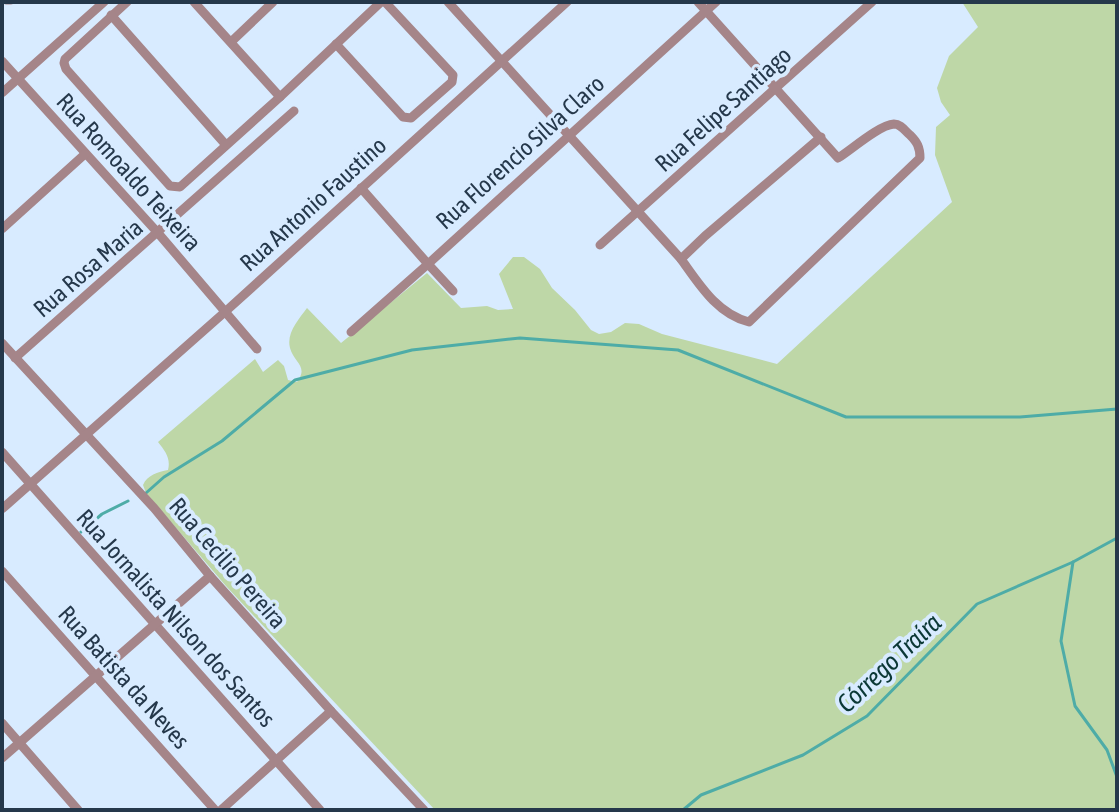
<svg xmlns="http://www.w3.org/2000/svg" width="1119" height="812" font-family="'Asap Condensed',sans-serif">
<rect width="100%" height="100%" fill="#d8ebff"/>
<path fill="#bed7a7" d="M962 2H1117V810H435L226 586 146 493 143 485C147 475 158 472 168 470 171 458 165 451 158 442L255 359 263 372 278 360 284 366 288 380 297 382C309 366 294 363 290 348 286 333 299 319 307 308L341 343 427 273 461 308 487 306 498 310 513 309 499 274 513 257H524L540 269 552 288 575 310 591 330 599 334 611 332 625 323 639 324 662 334 777 364 952 202 935 155 936 127 950 115 941 102 937 88 949 56 978 27Z"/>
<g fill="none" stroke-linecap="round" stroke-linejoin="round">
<g stroke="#4eaca7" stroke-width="3">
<polyline points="146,493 164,477 222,441 295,380 412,350 520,338 678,350 846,417 1020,417 1117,409"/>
<polyline points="81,532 102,514 128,501"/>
<polyline points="1073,562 1061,641 1075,706 1107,750 1117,777"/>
<polyline points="683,810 701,795 803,755 867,716 977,604 1073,562 1117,538"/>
</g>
<polyline stroke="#a58589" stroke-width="5" points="6,2 11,2"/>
<g stroke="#a58589" stroke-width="9">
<polyline points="127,2 65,59 64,63 66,69 170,186 180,187 280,97 381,2"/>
<polyline points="194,2 280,97"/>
<polyline points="448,2 681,259 705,236 821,137"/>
<polyline points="111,15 226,145"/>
<polyline points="231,42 273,2"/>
<polyline points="336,44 403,117 411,118 452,82 453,75 385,2"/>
<polyline points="2,61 158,233 257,349"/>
<polyline points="2,93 104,2"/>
<polyline points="361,188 428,264 453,291"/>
<polyline points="2,229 85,154"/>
<polyline points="600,245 872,2"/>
<path d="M681 259C699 284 717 314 749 322L920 158C920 147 917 142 910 135 905 131 901 124 894 124 879 125 851 150 838 158L698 2"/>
<polyline points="351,332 428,264 716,2"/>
<polyline points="2,343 154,508 210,576 331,711 424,810"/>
<polyline points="15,358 294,111"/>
<polyline points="2,452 320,810"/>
<polyline points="2,509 226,311 567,2"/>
<polyline points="2,571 215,810"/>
<polyline points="2,723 78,810"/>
<polyline points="2,758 210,576"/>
<polyline points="221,810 331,711"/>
</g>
</g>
<g text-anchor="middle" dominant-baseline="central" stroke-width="8" stroke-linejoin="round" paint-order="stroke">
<g font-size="24" fill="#25384b" stroke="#d8ebff">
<text transform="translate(723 109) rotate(-42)">Rua Felipe Santiago</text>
<text transform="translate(520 152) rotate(-42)">Rua Florencio Silva Claro</text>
<text transform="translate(129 172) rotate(48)">Rua Romoaldo Teixeira</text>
<text transform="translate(313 204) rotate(-42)">Rua Antonio Faustino</text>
<text transform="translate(88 268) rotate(-41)">Rua Rosa Maria</text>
<text transform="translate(228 563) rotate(49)">Rua Cecilio Pereira</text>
<text transform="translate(176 618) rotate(48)">Rua Jornalista Nilson dos Santos</text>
<text transform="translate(124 677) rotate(48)">Rua Batista da Neves</text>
</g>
<g font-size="26" font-style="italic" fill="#0b3836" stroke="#d8ebff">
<text transform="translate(889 663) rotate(-43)">Córrego Traíra</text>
</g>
</g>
<rect width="1119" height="812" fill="none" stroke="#25384b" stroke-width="8"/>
</svg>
